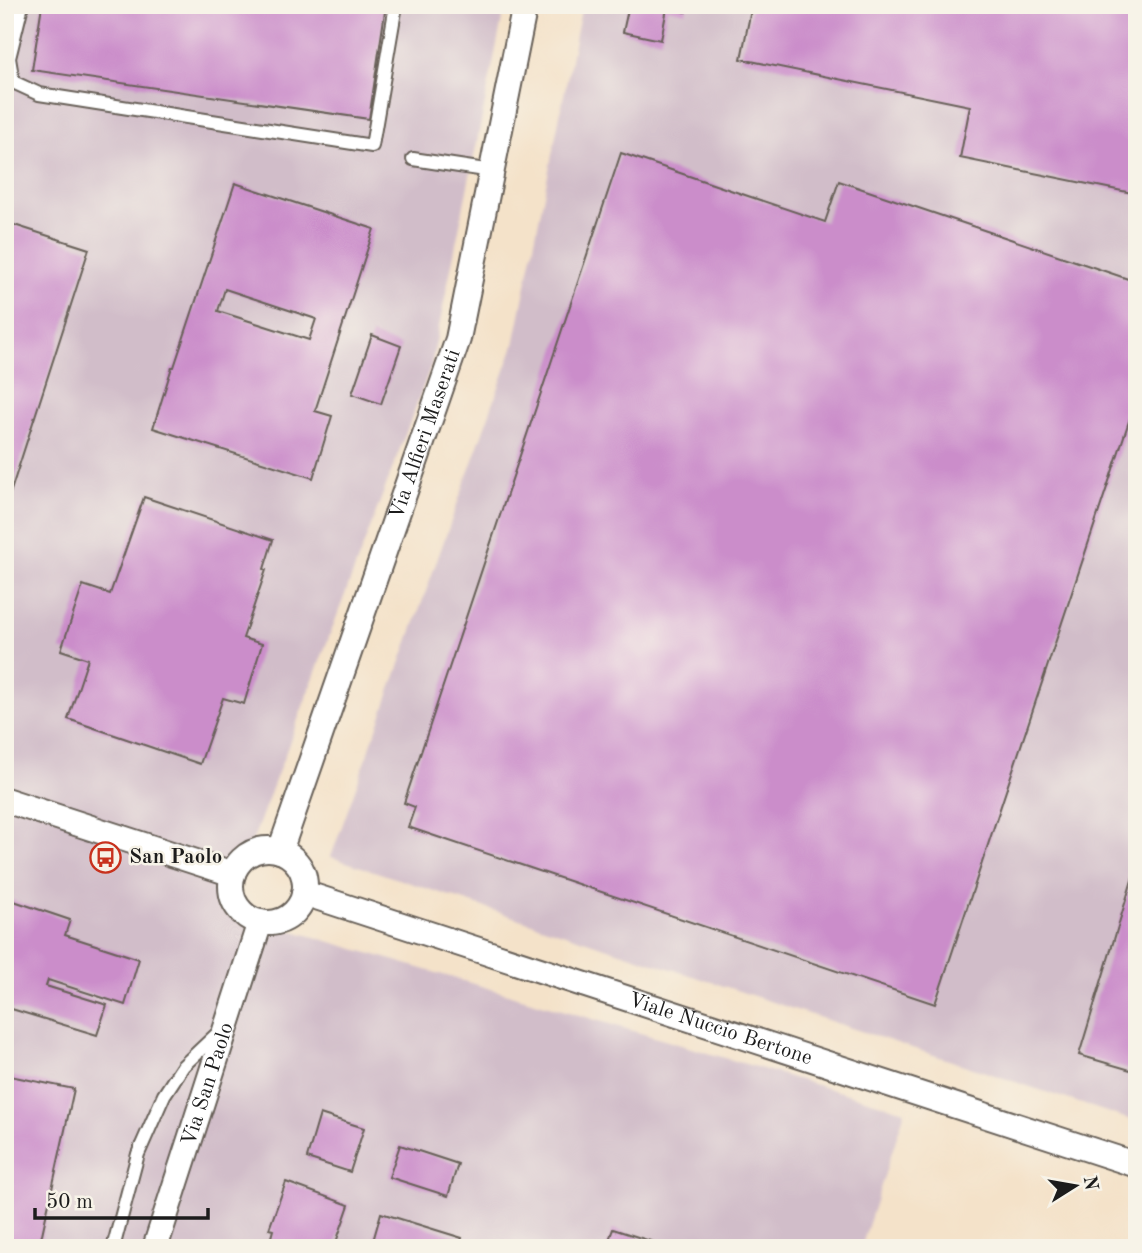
<svg xmlns="http://www.w3.org/2000/svg" width="1142" height="1253" font-family="'Old Standard TT',serif">
<rect width="100%" height="100%" fill="#f7f3e8"/>
<filter id="ink" filterUnits="userSpaceOnUse"><feTurbulence type="fractalNoise" baseFrequency=".0143" numOctaves="2"/><feDisplacementMap in="SourceGraphic" scale="14" xChannelSelector="R" yChannelSelector="G"/><feConvolveMatrix kernelMatrix="1 2 1 2 8 2 1 2 1" color-interpolation-filters="sRGB"/></filter>
<filter id="wash" filterUnits="userSpaceOnUse"><feTurbulence type="fractalNoise" baseFrequency=".00686" numOctaves="4" result="noise"/><feDisplacementMap in="SourceGraphic" scale="28" xChannelSelector="R" yChannelSelector="G"/><feGaussianBlur stdDeviation="1.57" result="paint"/><feColorMatrix in="noise" values="0 0 0 0 0 0 0 0 0 0 0 0 0 0 0 0 0 1.4 0 .05"/><feComposite in="paint" operator="in"/></filter>
<g filter="url(#wash)">
<rect width="100%" height="100%" fill="#f4e2c9"/>
<g fill="#d1bdc9">
<polygon points="5,5 505,5 431,366 226,911 905,1111 861,1248 5,1248"/>
<polygon points="582,5 1137,5 1137,1122 331,857 514,345"/>
</g>
<g id="blocks">
<g fill="#cb8dca" fill-rule="evenodd">
<polygon points="42,5 386,5 369,119 32,70"/>
<polygon points="629,5 687,5 686,12 667,8 661,40 623,32"/>
<polygon points="752,5 1137,5 1137,194 960,158 970,106 741,59"/>
<polygon points="621,153 825,222 839,181 1137,282 1137,397 935,1004 408,827 415,807 404,803"/>
<path d="M235 183 374 229 315 411 332 416 313 478 153 428 172 367H174ZM225 289 316 319 309 340 218 311Z"/>
<polygon points="5,222 89,249 6,506 5,506"/>
<polygon points="372,335 401,346 381,404 352,394"/>
<polygon points="144,497 273,540 264,569 266,570 243,638 262,644 244,704 223,698 200,764 68,719 88,659 61,650 83,585 110,594"/>
<polygon points="1136,867 1137,867 1137,1072 1079,1055"/>
<polygon points="5,898 70,920 65,935 139,959 125,1005 48,980 46,986 107,1005 97,1035 5,1007"/>
<polygon points="5,1075 74,1089 39,1248 5,1248"/>
<polygon points="320,1114 364,1128 350,1172 307,1158"/>
<polygon points="400,1145 458,1164 448,1196 389,1177"/>
<polygon points="286,1182 349,1205 334,1248 268,1248 273,1230 269,1229"/>
<polygon points="381,1213 462,1238 459,1248 371,1248"/>
<polygon points="613,1229 669,1247 669,1248 606,1248"/>
</g>
</g>
</g>
<g filter="url(#ink)">
<use href="#blocks" fill-opacity="0" stroke="#686159" stroke-width="2"/>
<g fill="none" stroke-linecap="round" stroke-linejoin="round">
<defs>
<g id="lane">
<polyline points="22,5 9,58 13,82 39,94 372,146 396,5"/>
<polyline points="413,159 492,171"/>
<polyline points="113,1248 138,1154 164,1095 183,1066 219,1032"/>
</g>
<g id="street">
<polyline points="5,800 233,874"/>
<circle cx="268" cy="886" r="37"/>
<path id="s1" d="M280 851 458 339 525 5"/>
<path id="s2" d="M304 893 1137 1165"/>
<path id="s3" d="M155 1248 260 922"/>
</g>
</defs>
<use href="#lane" stroke="#686159" stroke-width="16"/>
<use href="#street" stroke="#686159" stroke-width="28"/>
<use href="#lane" stroke="#fff" stroke-width="12"/>
<use href="#street" stroke="#fff" stroke-width="24"/>
</g>
</g>
<defs>
<symbol id="bus-ring" viewBox="-11 -11 22 22"><circle r="9.5" fill="#f7f3e8" stroke="#c8321e" stroke-width="1.5"/><path d="M-5-6H5V4H4V6H2V4H-2V6H-4V4H-5ZM-3.5-4V0h7V-4ZM-3.5 1.2v1.5H-2V1.2ZM2 1.2v1.5H3.5V1.2Z" fill="#c8321e"/></symbol>
</defs>
<g fill-rule="evenodd">
<use href="#bus-ring" x="88" y="840" width="35" height="35"/>
</g>
<g text-anchor="middle" dominant-baseline="central" stroke-width="5" stroke-linejoin="round" paint-order="stroke">
<g font-size="21" fill="#1c1c1c" stroke="#f7f3e8">
<text stroke="none"><textPath href="#s1" startOffset="441">Via Alfieri Maserati</textPath></text>
<text stroke="none"><textPath href="#s2" startOffset="438">Viale Nuccio Bertone</textPath></text>
<text stroke="none"><textPath href="#s3" startOffset="172">Via San Paolo</textPath></text>
</g>
<g font-size="21" font-weight="bold" fill="#1c1c1c" stroke="#f7f3e8" text-anchor="start">
<text x="129" y="857">San Paolo</text>
</g>
</g>
<rect width="1142" height="1253" fill="none" stroke="#f7f3e8" stroke-width="28"/>
<g transform="translate(1075 1186) rotate(79)" stroke="#f7f3e8" stroke-width="5" paint-order="stroke">
<path d="M0-5L12 26L0 18L-12 26Z" fill="#1c1c1c"/>
<text y="-10" font-size="19" font-weight="bold" text-anchor="middle" fill="#1c1c1c">N</text>
</g>
<path d="M35 1208v10h173v-10" fill="none" stroke="#1c1c1c" stroke-width="3.5"/>
<text x="46" y="1208" font-size="21" fill="#1c1c1c" stroke="#f7f3e8" stroke-width="5" paint-order="stroke">50 m</text>
</svg>
